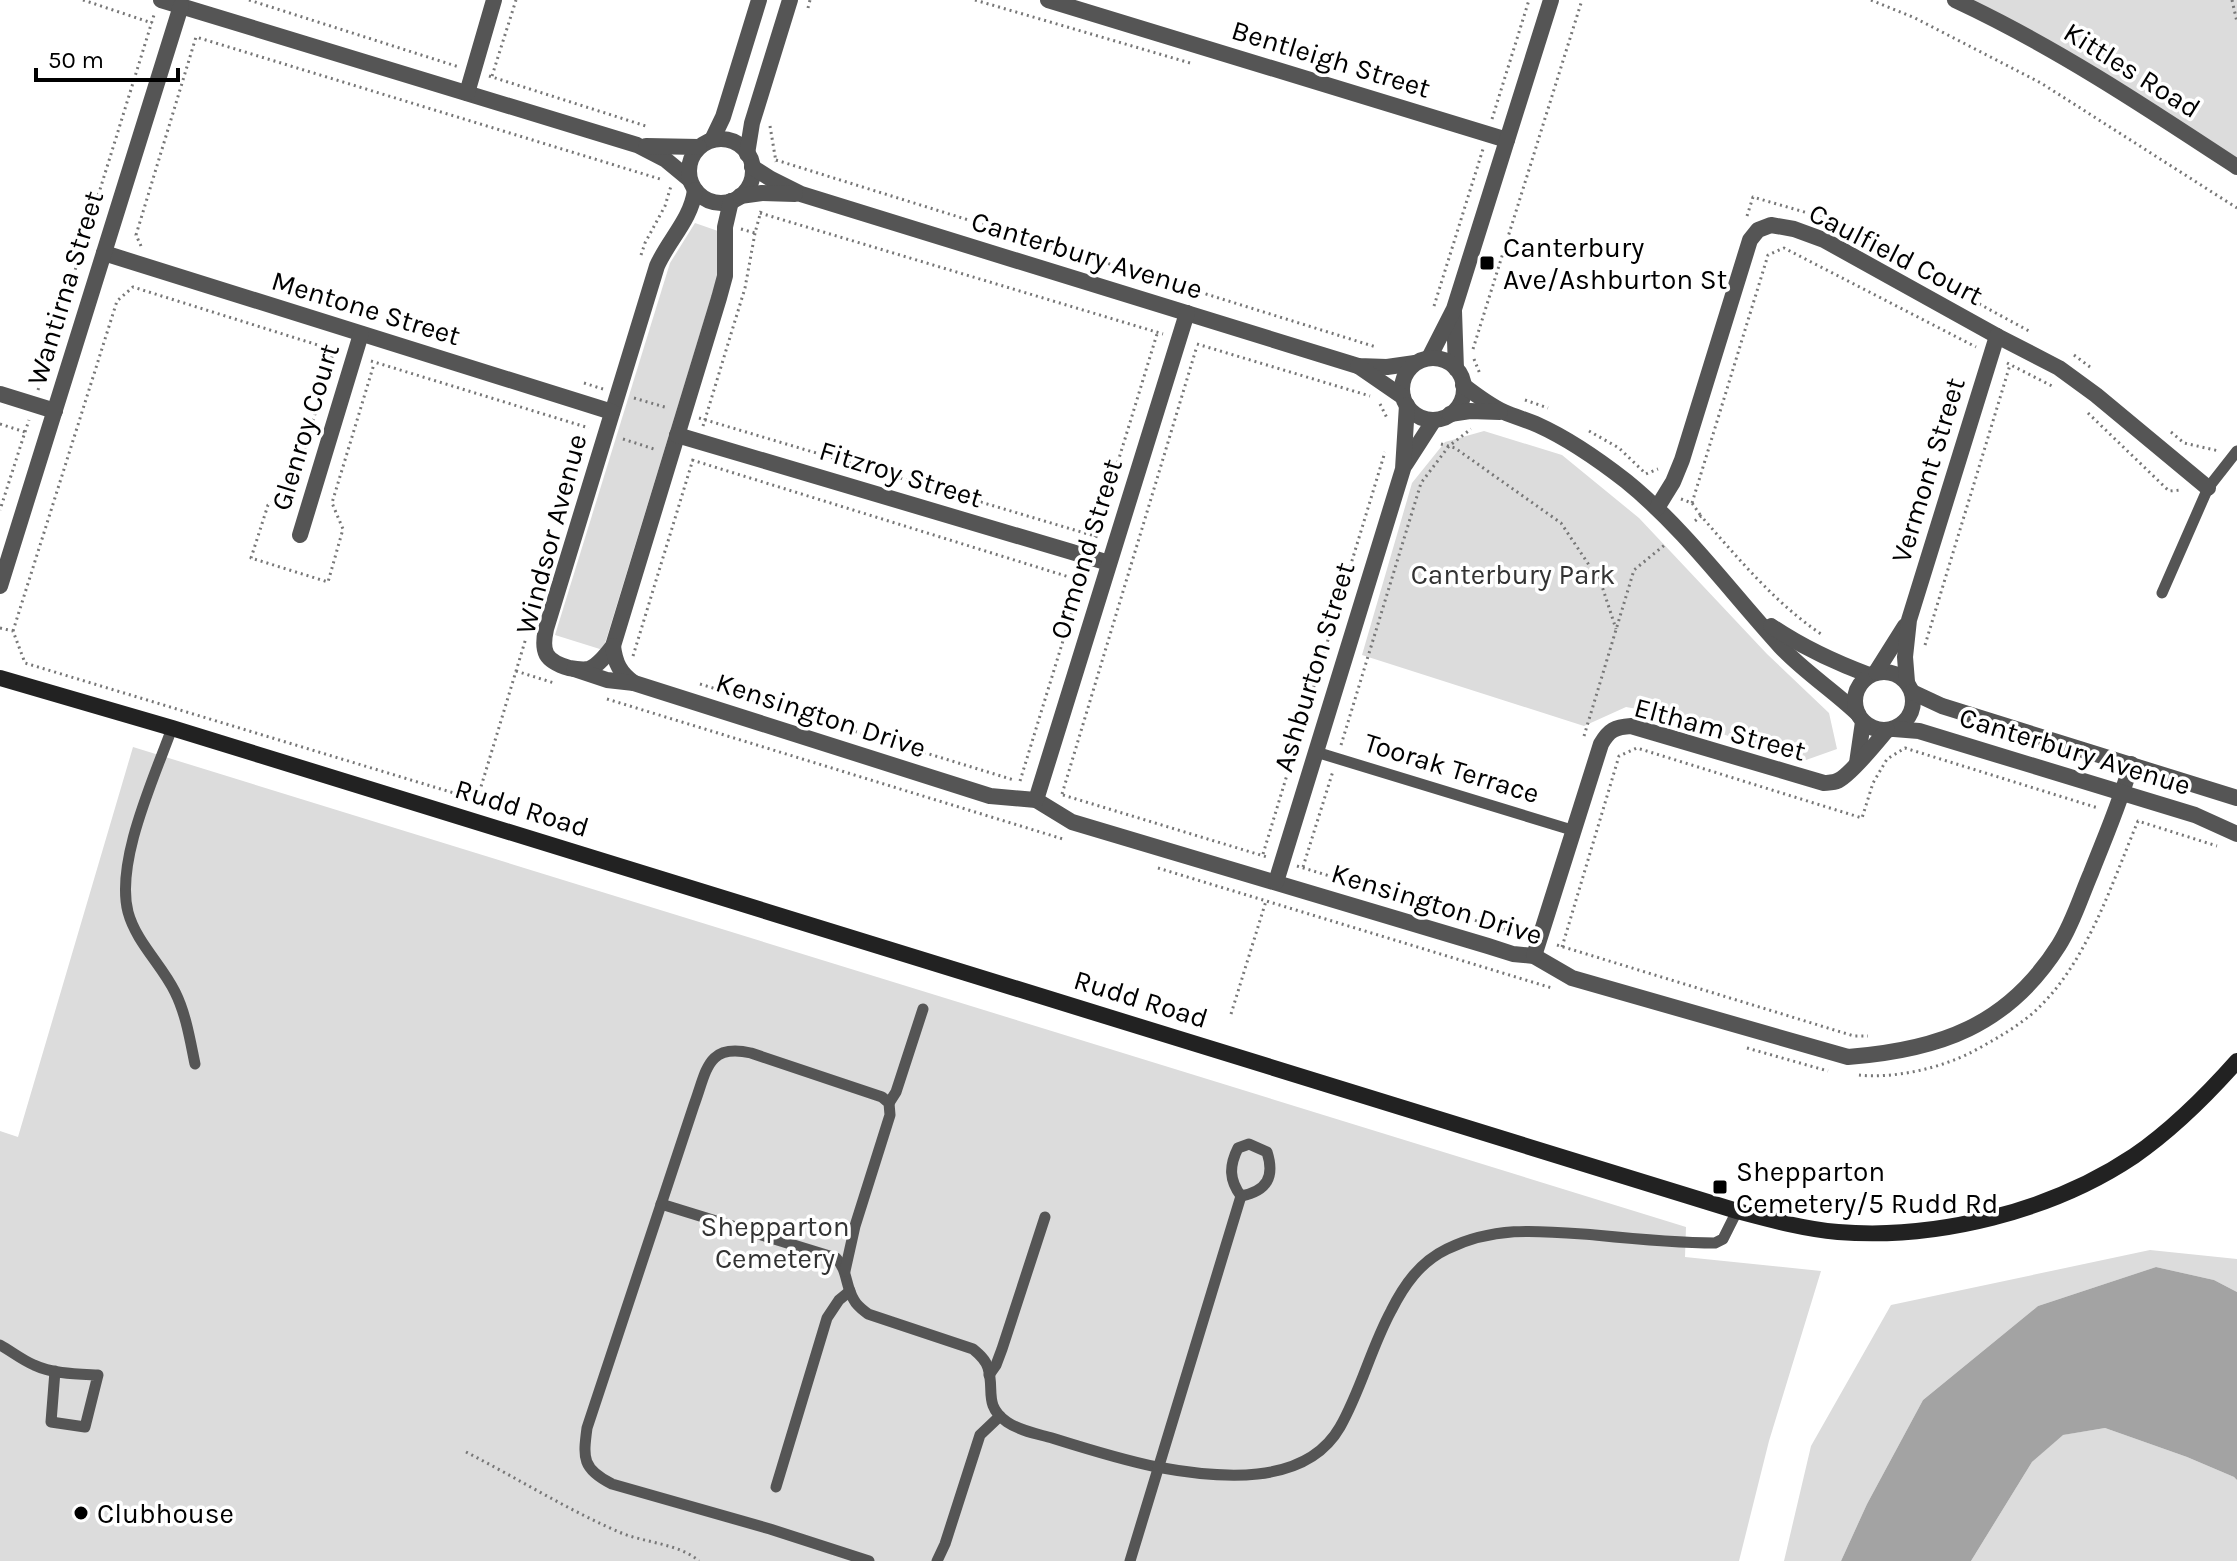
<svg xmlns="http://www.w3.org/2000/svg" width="2237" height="1561" font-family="Karla,sans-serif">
<rect width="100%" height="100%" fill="#fff"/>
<g fill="#dcdcdc">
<polygon points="1946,0 2237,0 2237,162 2178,123"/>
<polygon points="695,223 718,231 717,278 603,650 555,635 670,263"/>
<polygon points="1484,431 1562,455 1639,518 1767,654 1829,713 1837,749 1806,760 1648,711 1626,707 1584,726 1362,655 1412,483 1445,442"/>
<polygon points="133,747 1686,1227 1685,1257 1821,1271 1769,1441 1739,1561 0,1561 0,1131 18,1137"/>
<polygon points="2150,1250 2237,1259 2237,1292 2214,1280 2156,1267 2038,1306 1923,1400 1867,1504 1841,1561 1784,1561 1811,1446 1891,1305"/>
<polygon points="2105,1428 2187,1457 2234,1477 2237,1480 2237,1561 1971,1561 2032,1462 2062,1435"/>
</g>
<polygon fill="#a3a3a3" points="2156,1267 2214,1280 2237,1292 2237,1480 2234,1477 2187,1457 2105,1428 2063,1435 2032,1462 1971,1561 1841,1561 1867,1504 1923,1400 2038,1306"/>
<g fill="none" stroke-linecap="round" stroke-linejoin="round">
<g stroke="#777" stroke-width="3" stroke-dasharray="2 4" stroke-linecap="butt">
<polyline points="83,0 152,23"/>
<polyline points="249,0 459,67"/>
<polyline points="975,0 1190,63"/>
<polyline points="1871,0 1915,18 2041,83 2237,208"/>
<polyline points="2232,0 2237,22"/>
<polyline points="808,8 810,0"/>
<polyline points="489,76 649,127"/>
<polyline points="492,76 516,0"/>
<polyline points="1492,119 1529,0"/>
<polyline points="770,126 776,162"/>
<polyline points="776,160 1376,347"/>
<polyline points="760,213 1163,334"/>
<polyline points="1747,216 1753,197 1818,216 1828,221"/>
<polyline points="741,229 755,233 761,211"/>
<polyline points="141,246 136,235 196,37 660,179"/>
<polyline points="641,255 645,243 665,206 671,186"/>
<polyline points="1937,281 2029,331"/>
<polyline points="1434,306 1483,149"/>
<polyline points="1197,344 1370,396"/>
<polyline points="1473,349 1582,0"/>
<polyline points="334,350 293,488 268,505 251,558 328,582 343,529 332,503 374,364"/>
<polyline points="2074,355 2090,367"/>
<polyline points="1474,359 1480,374"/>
<polyline points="371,361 589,428"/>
<polyline points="2007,363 2054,387"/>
<polyline points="584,383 603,389"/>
<polyline points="38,390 154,15"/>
<polyline points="634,398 668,408"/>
<polyline points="1525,400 1548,408"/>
<polyline points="1380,404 1387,418"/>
<polyline points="2088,413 2169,491 2181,490"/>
<polyline points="699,418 1098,537"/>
<polyline points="0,424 25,432 0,510"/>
<polyline points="703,426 745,288 755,233"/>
<polyline points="1589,431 1619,448 1646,474 1658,469"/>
<polyline points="25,432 29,420"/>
<polyline points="2171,432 2184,443 2219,451"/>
<polyline points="623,439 654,449"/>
<polyline points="1441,444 1455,448 1561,523 1601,583 1616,629"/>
<polyline points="692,460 1082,581"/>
<polyline points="1681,499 1692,503 1701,516"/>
<polyline points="1692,503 1768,255 1784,248 1976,347"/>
<path d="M1695 521 1701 516C1738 558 1775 603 1821 634"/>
<polyline points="1095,537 1157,334"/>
<polyline points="0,628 13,631 25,663 477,800 526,638"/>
<polyline points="13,631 117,301 133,287 337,351"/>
<polyline points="1925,645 2010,365"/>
<polyline points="633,656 694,456"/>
<polyline points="516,671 554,683"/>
<polyline points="700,684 1014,780"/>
<polyline points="607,699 1063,839"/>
<polyline points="1584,736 1634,570 1667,543"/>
<polyline points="1341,745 1421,483 1449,446 1471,429"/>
<polyline points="1020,781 1081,582"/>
<polyline points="1062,794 1197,346"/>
<polyline points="1063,795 1267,857"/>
<polyline points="1263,854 1385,452"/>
<polyline points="1297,866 1523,935"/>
<polyline points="1303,867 1333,771"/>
<polyline points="1158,868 1552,988"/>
<polyline points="1557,945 1854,1036 1868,1036"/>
<polyline points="1562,947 1619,756 1637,748 1862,818 1873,783 1887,759 1905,748 2098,808"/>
<polyline points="1231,1014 1266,901"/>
<polyline points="1747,1048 1828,1071"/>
<path d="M1859 1075C1894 1079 1941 1068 1972 1052 1994 1040 2014 1029 2033 1013 2086 966 2111 885 2138 821L2217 846"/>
<path d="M466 1452C517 1478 566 1509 619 1532 644 1543 678 1543 699 1561"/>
</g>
<g stroke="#555" stroke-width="11">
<polyline points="2162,593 2208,488 2237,451"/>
<path d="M172 728C155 776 115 861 128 912 136 942 162 965 175 992 186 1014 190 1040 195 1064"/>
<polyline points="1316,752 1575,831"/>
<polyline points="889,1103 896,1092 923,1009"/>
<path d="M1249 1144 1267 1152C1275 1177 1267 1191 1241 1196 1229 1180 1229 1166 1238 1148Z"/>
<path d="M661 1204 836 1258C848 1270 845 1286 854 1300 857 1306 863 1310 868 1314L973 1349C979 1354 986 1360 988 1368 995 1390 983 1405 1007 1422 1020 1431 1038 1434 1052 1438 1087 1449 1122 1460 1157 1467 1216 1478 1305 1488 1340 1427 1361 1390 1371 1348 1391 1311 1404 1285 1420 1262 1447 1249 1496 1225 1542 1231 1595 1235 1635 1239 1675 1243 1715 1243L1723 1239 1737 1211"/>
<path d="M845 1271 855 1226 890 1115 889 1103 882 1097 751 1053C707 1043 707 1070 694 1105L587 1428C583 1458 582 1469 612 1484L770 1529 869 1561"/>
<path d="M0 1345C11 1351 22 1360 34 1365 53 1374 77 1374 98 1375L85 1427 51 1422 55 1371"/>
<polyline points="989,1375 996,1365 1002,1349 1045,1217"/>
<polyline points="776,1487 827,1318 839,1300 850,1291"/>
<polyline points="937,1561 945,1544 980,1435 1000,1416"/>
<polyline points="1130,1561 1241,1196"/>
</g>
<g stroke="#555" stroke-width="16">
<polyline points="161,0 637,145 666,160 689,179"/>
<polyline points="1048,0 1507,140"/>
<path d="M1955 0C2054 46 2146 107 2237 167"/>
<polyline points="467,93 494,0"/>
<circle cx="721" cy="171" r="32"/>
<polyline points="712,140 723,117 759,0"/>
<polyline points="646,146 699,147"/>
<polyline points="747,154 752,123 790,0"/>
<polyline points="752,167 771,179 801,194 1358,366 1387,367 1415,363"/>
<path d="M695 190C691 220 669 239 657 266L546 629C541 652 545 661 569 668 575 669 583 670 589 669 599 665 607 654 613 646L719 298 725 276V227L731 201"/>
<polyline points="740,196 762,193 795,194"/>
<polyline points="104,253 612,412"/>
<polyline points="1454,311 1456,369"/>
<polyline points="1429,358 1454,309 1551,0"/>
<circle cx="1433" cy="389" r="31"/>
<polyline points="1358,366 1403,397"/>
<path d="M1463 385C1476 395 1489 405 1504 412 1515 417 1527 420 1538 425 1569 439 1599 460 1626 481 1684 528 1729 590 1780 646 1803 671 1833 690 1858 714"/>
<polyline points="0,394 55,411"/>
<polyline points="1450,414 1470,411 1500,412"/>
<polyline points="677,435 1109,563"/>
<polyline points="1405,465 1434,420"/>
<polyline points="1657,508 1673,482 1682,460 1750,240 1758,230 1771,225 1794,229 1824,240 1997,336 2059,368 2096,395 2208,488"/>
<polyline points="300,535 361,334"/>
<polyline points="0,586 181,6"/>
<path d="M1771 626C1802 647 1834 662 1869 675"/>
<path d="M613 646C615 663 620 673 634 683"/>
<path d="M574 669 607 680 634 683 990 796 1036 800 1072 822 1488 946 1513 954 1534 956 1572 978 1848 1057C1939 1050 2008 1026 2059 945 2073 923 2081 896 2091 873 2105 837 2121 801 2131 764"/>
<circle cx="1884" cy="701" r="29"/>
<polyline points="1876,672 1905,626"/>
<polyline points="1907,682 1905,657 1909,620 1997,336"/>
<polyline points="1912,692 1942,706 2237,798"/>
<polyline points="1894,729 1919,731 2195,815 2237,834"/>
<polyline points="1857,763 1863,722"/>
<polyline points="1036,800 1187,313"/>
<polyline points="1276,882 1403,469 1407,405"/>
<path d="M1534 956 1601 744C1609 730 1615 727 1631 726L1824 783C1826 783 1836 782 1837 781 1847 778 1878 741 1887 730"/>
</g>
<path stroke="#222" stroke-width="16" d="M0 678 172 728 1737 1211C1771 1220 1804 1229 1838 1232 1937 1240 2052 1211 2134 1156 2173 1129 2206 1096 2237 1061"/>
</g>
<g fill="#000" stroke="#fff" stroke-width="3">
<rect x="1479" y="255" width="16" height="16" rx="4"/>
<rect x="1712" y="1179" width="16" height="16" rx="4"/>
<circle cx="81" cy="1513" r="8"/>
</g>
<g text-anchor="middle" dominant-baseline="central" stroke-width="7" stroke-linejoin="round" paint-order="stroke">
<g font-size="28" fill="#000" stroke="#fff">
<text transform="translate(1331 59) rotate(17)">Bentleigh Street</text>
<text transform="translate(2132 70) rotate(32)">Kittles Road</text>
<text transform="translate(1896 254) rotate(27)">Caulfield Court</text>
<text transform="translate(1087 255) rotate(17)">Canterbury Avenue</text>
<text transform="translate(65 288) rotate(-73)">Wantirna Street</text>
<text transform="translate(366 308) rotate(17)">Mentone Street</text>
<text transform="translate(305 427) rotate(-73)">Glenroy Court</text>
<text transform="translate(1928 470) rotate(-73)">Vermont Street</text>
<text transform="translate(901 474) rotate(17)">Fitzroy Street</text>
<text transform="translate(551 534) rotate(-75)">Windsor Avenue</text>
<text transform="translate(1086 549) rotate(-73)">Ormond Street</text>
<text transform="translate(1314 667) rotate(-73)">Ashburton Street</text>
<text transform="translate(821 715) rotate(18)">Kensington Drive</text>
<text transform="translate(1720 729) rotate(15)">Eltham Street</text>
<text transform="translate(2075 751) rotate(17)">Canterbury Avenue</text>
<text transform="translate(1452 768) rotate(17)">Toorak Terrace</text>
<text transform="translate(522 808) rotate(17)">Rudd Road</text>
<text transform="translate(1437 904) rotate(17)">Kensington Drive</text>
<text transform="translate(1141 999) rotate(17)">Rudd Road</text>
</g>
<g font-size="28" fill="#000" stroke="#fff" text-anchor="start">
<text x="1503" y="247">Canterbury<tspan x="1503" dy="32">Ave/Ashburton St</tspan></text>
<text x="1736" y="1171">Shepparton<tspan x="1736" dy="32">Cemetery/5 Rudd Rd</tspan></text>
<text x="97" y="1513">Clubhouse</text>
</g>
<g font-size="28" fill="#333" stroke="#fff">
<text x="1513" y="574">Canterbury Park</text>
<text x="775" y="1226">Shepparton<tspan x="775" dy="32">Cemetery</tspan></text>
</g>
</g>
<path d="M36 68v12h142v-12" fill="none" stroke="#000000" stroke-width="4"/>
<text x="48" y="68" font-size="24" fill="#000000" stroke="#ffffff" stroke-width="6" paint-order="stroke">50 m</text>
</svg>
